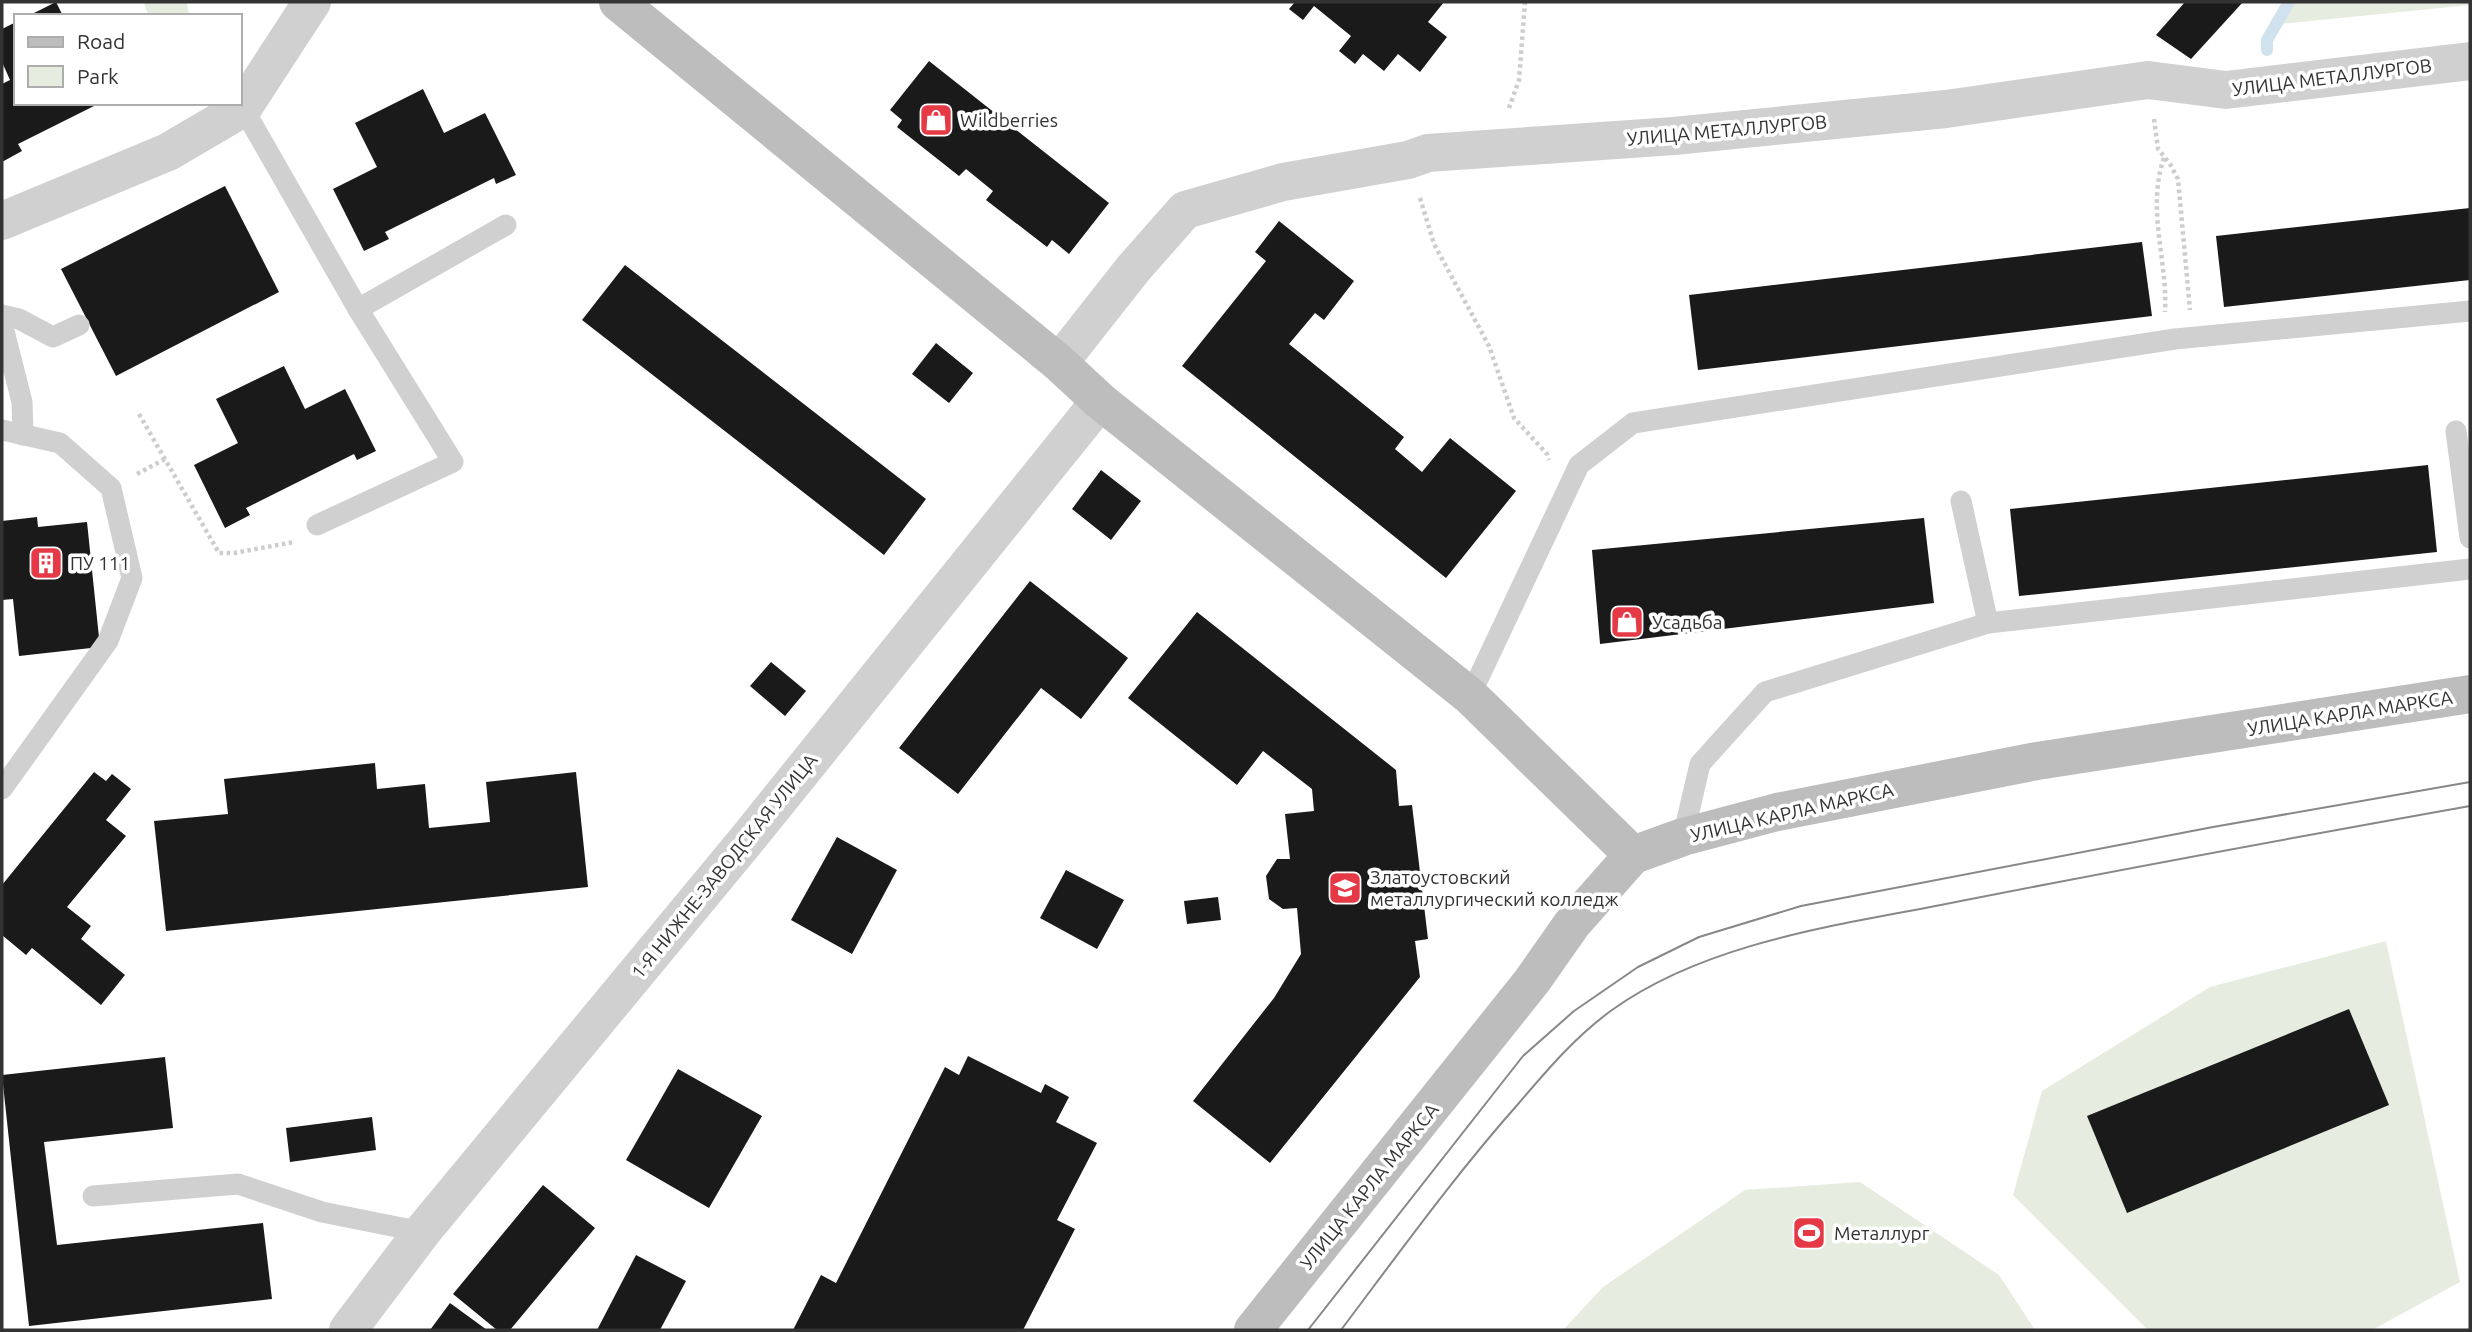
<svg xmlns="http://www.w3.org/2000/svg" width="2472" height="1332" font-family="Ubuntu,sans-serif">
<rect width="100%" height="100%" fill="#fff"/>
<g fill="#e6ecdf">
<polygon points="144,2 187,2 189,16 148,16"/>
<polygon points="2293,2 2470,2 2470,5 2281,24"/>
<polygon points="2386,941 2460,1282 2372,1330 2148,1330 2013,1195 2042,1091 2210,987"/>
<polygon points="1860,1182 1999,1275 2035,1330 1563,1330 1603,1287 1745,1190"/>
</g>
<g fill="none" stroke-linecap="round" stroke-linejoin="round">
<polyline stroke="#cfe2ee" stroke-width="12" points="2267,50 2267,40 2289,2"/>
</g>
<g fill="#1a1a1a">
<polygon points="56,2 63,16 28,16"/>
<polygon points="1295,2 1444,2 1428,22 1447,37 1420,72 1398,54 1384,71 1363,54 1355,64 1339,51 1351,36 1314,6 1303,20 1289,9"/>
<polygon points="2185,2 2243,2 2191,59 2156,35"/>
<polygon points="16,22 16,103 100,103 18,144 22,151 2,162 2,84 10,80 2,62 2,29"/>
<polygon points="929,61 1109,203 1069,254 1052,240 1047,247 986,200 993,191 966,169 959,176 897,127 902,120 890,110"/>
<polygon points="423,89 444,133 485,113 516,175 496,184 494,178 385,232 389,239 364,251 333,189 377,167 355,123"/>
<polygon points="225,186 279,292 116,376 61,269"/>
<polygon points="2470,208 2470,280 2224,307 2216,236"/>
<polygon points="1279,221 1354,281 1324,320 1315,313 1289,344 1404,437 1395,449 1422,472 1450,438 1516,491 1446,578 1182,366 1266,261 1255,252"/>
<polygon points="2142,242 2152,316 1698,370 1689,295"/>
<polygon points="625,265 926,499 884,555 582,320"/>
<polygon points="936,343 973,373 949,403 912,374"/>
<polygon points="284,366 305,409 345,389 376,451 357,460 354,454 246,508 250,515 225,528 194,465 238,443 216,399"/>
<polygon points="2428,465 2437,552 2019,596 2010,509"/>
<polygon points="1101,470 1141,501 1111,540 1072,509"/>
<polygon points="37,517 38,527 87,522 100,647 19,656 13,599 2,600 2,521"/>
<polygon points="1924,518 1934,603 1600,644 1592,550"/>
<polygon points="1030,581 1128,658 1081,719 1041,688 958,794 899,748"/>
<polygon points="1197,612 1396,770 1399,806 1412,805 1428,939 1415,941 1420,977 1270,1163 1193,1101 1274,998 1301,954 1297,908 1283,909 1269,899 1266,876 1277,859 1290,859 1285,814 1314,811 1312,789 1263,751 1237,785 1128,698"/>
<polygon points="771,662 806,691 785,716 750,686"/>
<polygon points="375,763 377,789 425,784 429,828 490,822 486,782 576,772 588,887 166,931 154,821 228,814 224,779"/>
<polygon points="94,772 106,781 112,774 131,789 106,820 126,836 67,907 91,926 81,939 125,975 101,1005 32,948 26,955 2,935 2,885"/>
<polygon points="837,837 897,870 852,954 791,920"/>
<polygon points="1066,870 1124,900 1097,949 1040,918"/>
<polygon points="1218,897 1221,920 1187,924 1184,901"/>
<polygon points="2349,1009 2389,1105 2127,1213 2087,1116"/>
<polygon points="968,1056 1041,1093 1045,1084 1069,1097 1056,1122 1097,1143 1057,1220 1075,1229 1023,1330 793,1330 821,1275 836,1283 945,1067 959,1075"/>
<polygon points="165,1057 173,1128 44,1142 57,1245 263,1223 272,1299 29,1326 2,1075"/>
<polygon points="678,1069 762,1116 709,1208 626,1160"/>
<polygon points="372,1117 376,1150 290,1162 286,1128"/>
<polygon points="543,1185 595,1228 510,1330 497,1330 453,1294"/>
<polygon points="636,1255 686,1281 660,1330 597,1330"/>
<polygon points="450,1303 487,1330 430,1330"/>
</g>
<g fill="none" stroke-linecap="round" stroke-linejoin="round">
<g stroke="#cdcdcd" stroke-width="4.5" stroke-dasharray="3.5 3.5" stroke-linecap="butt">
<polyline points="1509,108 1519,80 1525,2"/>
<polyline points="2154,119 2158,149 2170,164 2178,179 2190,310"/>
<path d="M2164 158C2146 209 2168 261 2165 312"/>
<polyline points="1420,198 1434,244 1489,346 1514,418 1547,454 1549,460"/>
<polyline points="139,414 219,553 234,553 294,542"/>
<polyline points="137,474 165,459"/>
</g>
<g stroke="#d0d0d0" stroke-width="21">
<polyline points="243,108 358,309 506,225"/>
<polyline points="2,315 19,319 53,337 79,325"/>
<polyline points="2,323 22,402 23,435"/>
<polyline points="2,430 60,443 111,488 132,578 108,641 2,789"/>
<polyline points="2456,431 2470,538"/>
<polyline points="1961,501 1988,623"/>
<polyline points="317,525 453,462 358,309"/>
<polyline points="1470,696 1579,465 1633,423 2175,339 2470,311"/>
<polyline points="1683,837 1700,764 1765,692 1988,623 2470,569"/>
<polyline points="93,1196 238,1184 322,1212 422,1232"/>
</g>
<g stroke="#d0d0d0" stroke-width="38">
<polyline points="2,221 168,152 243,108 312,2"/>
<polyline points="1059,363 1133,269 1185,210 1283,182 1408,160 1428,153 1674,136 1946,109 2148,80 2226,90 2470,61"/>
<polyline points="348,1330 422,1232 749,837 1100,401"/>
</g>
<g stroke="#bdbdbd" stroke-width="38">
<polyline points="618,2 1059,363 1100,401 1470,696 1633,855"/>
<polyline points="1253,1330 1532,981 1572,924 1633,855 1683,837 1777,812 2037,761 2470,694"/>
</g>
<g stroke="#888" stroke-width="2">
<polyline points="1308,1330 1523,1056 1574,1011 1638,967 1699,937 1801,906 2213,827 2470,782"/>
<path d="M1341 1330C1399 1253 1455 1175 1519 1103 1548 1069 1576 1036 1612 1010 1711 939 1849 924 1966 900 2134 867 2302 836 2470 806"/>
</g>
</g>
<defs>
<symbol id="shop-square" viewBox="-11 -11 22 22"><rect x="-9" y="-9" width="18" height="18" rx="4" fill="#e63946" stroke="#fff"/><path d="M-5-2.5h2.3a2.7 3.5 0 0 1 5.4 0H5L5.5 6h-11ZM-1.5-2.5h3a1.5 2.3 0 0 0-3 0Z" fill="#fff"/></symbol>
<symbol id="building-square" viewBox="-11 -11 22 22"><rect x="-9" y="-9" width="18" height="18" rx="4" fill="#e63946" stroke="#fff"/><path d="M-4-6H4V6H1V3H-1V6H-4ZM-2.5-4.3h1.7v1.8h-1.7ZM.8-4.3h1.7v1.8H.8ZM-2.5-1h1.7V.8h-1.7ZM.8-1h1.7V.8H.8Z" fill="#fff"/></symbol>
<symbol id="university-square" viewBox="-11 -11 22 22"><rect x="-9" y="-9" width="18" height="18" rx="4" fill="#e63946" stroke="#fff"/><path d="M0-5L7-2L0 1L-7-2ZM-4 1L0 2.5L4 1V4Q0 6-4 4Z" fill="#fff"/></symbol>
<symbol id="stadium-square" viewBox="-11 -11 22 22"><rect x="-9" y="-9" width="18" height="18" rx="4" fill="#e63946" stroke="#fff"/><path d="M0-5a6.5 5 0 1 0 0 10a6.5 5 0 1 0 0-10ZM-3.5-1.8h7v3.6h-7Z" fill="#fff"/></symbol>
</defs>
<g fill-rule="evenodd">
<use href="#shop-square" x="917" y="101" width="38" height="38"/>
<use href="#building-square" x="27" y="544" width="38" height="38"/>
<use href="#shop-square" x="1608" y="603" width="38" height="38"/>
<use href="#university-square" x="1326" y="869" width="38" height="38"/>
<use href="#stadium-square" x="1790" y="1214" width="38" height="38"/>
</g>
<g text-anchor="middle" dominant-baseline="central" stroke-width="7" stroke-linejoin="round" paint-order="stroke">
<g font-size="19" fill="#333" stroke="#fff">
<text transform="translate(2332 77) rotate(-7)">УЛИЦА МЕТАЛЛУРГОВ</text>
<text transform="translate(1727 130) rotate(-5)">УЛИЦА МЕТАЛЛУРГОВ</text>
<text transform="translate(2350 713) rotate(-9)">УЛИЦА КАРЛА МАРКСА</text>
<text transform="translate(1792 812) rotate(-13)">УЛИЦА КАРЛА МАРКСА</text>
<text transform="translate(724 866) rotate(-51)">1-Я НИЖНЕ-ЗАВОДСКАЯ УЛИЦА</text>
<text transform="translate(1369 1186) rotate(-51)">УЛИЦА КАРЛА МАРКСА</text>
</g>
<g font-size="19" fill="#333" stroke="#fff" text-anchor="start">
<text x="960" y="120">Wildberries</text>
<text x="70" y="563">ПУ 111</text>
<text x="1652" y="622">Усадьба</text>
<text x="1370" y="877">Златоустовский<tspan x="1370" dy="22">металлургический колледж</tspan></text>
<text x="1834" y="1233">Металлург</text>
</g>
</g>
<rect width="2472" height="1332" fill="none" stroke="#333333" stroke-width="7"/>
<rect x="14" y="14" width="228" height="91" fill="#ffffff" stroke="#adadad" stroke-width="2"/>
<rect x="28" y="37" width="35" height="10" fill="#bdbdbd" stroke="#adadad" stroke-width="2"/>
<text x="77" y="49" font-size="21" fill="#333333">Road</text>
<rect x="28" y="66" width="35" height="21" fill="#e6ecdf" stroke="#adadad" stroke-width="2"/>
<text x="77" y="84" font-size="21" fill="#333333">Park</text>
</svg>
